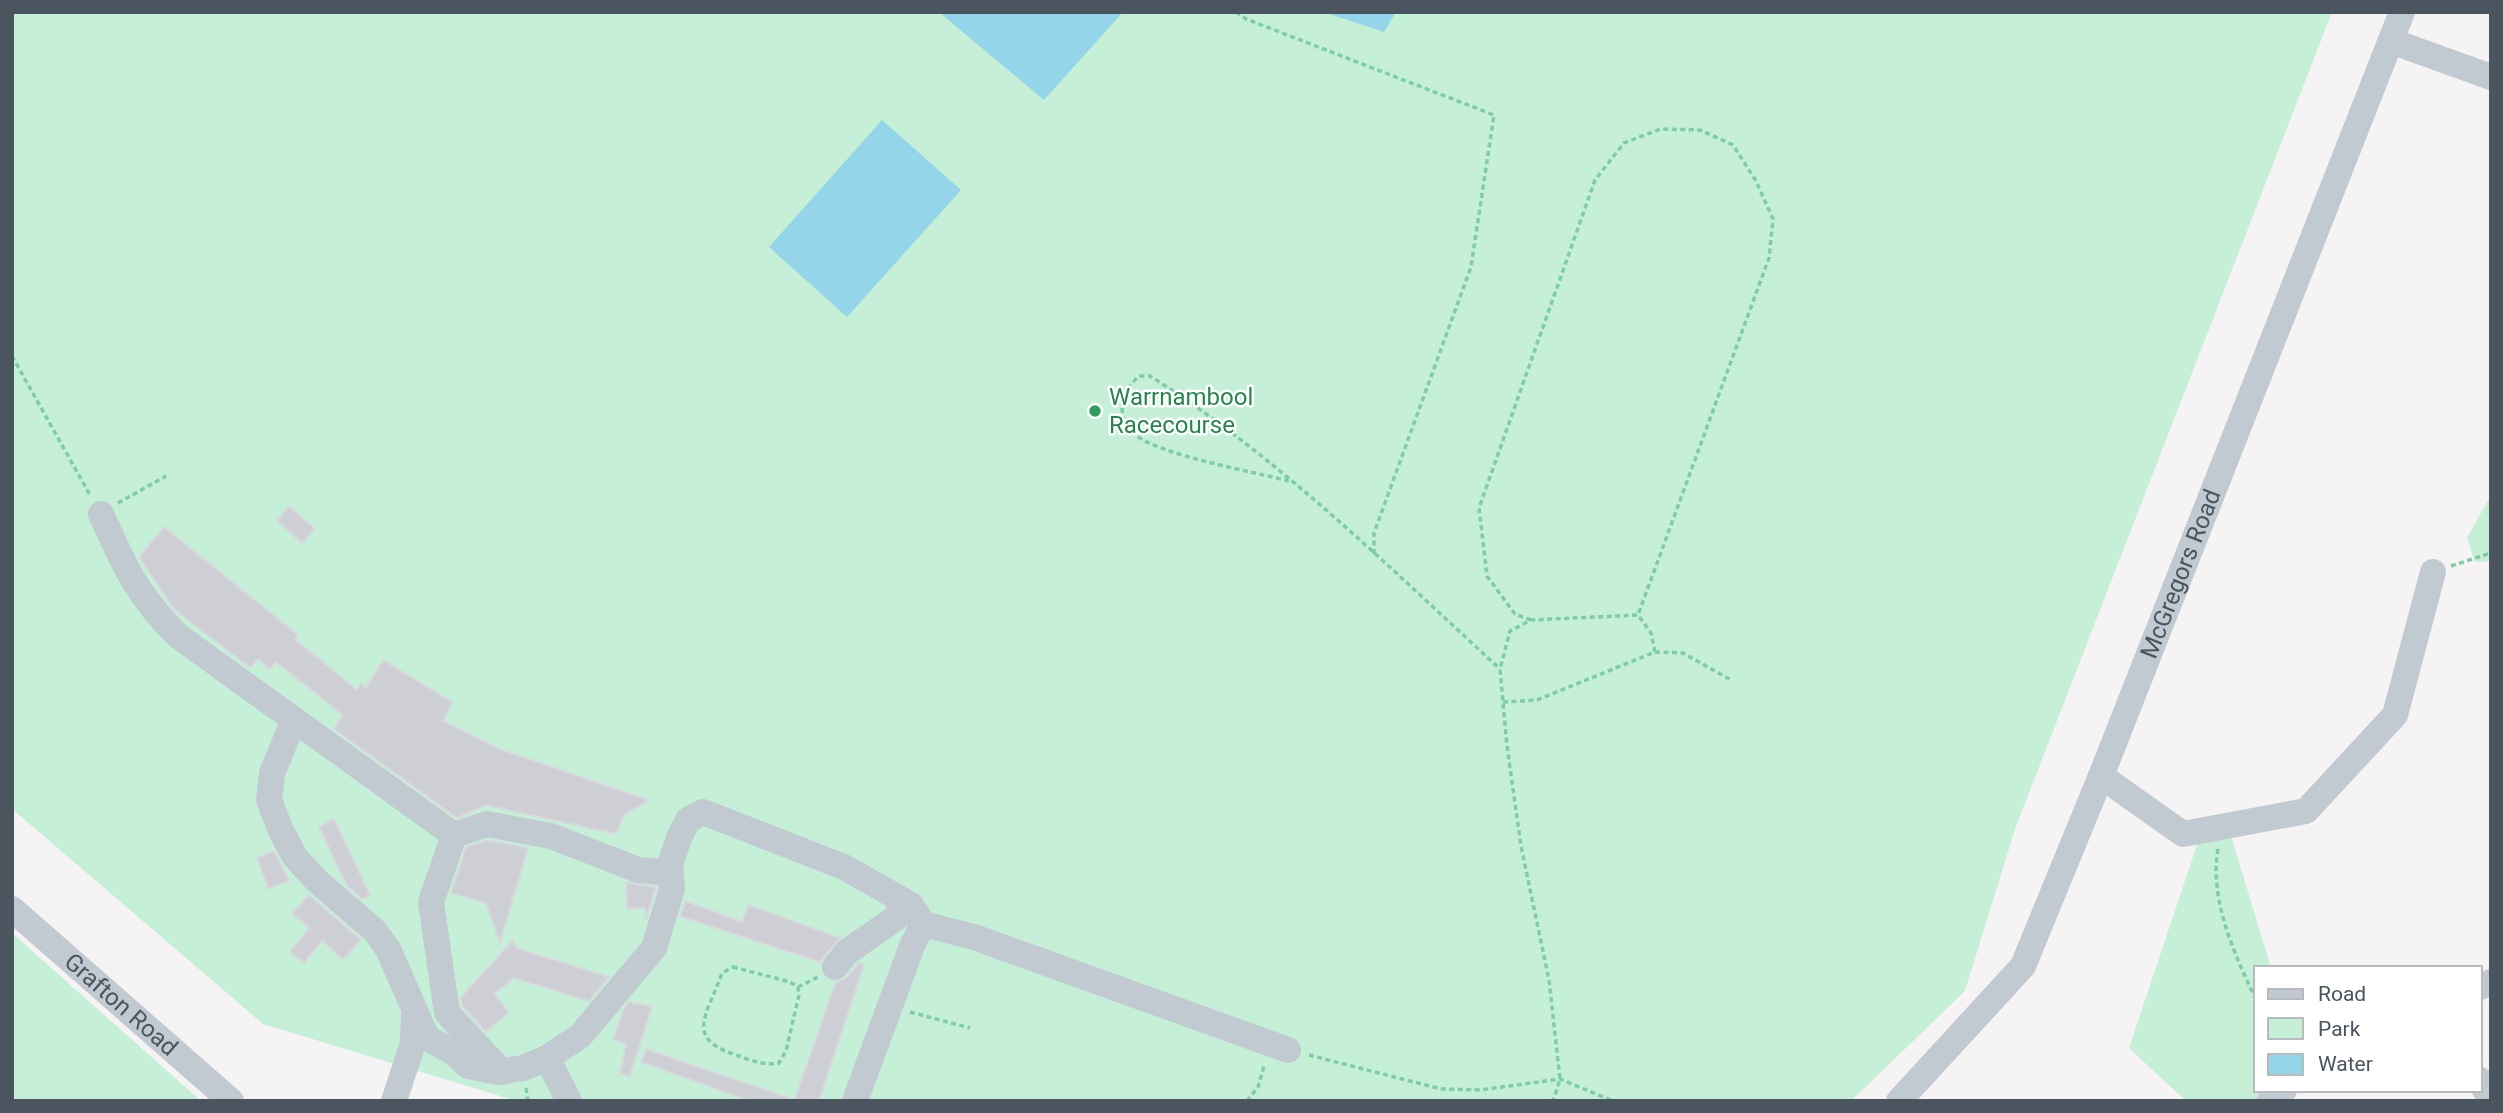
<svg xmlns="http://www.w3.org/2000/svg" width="2503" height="1113" font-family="Roboto,sans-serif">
<rect width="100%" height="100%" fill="#f5f3f3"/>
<g fill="#c5efd6">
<polygon points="12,12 2332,12 2015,829 1965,991 1851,1101 517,1101 263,1024 12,809"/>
<polygon points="2491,495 2491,561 2475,562 2467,538"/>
<polygon points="2228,826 2271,968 2256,968 2256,1090 2285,1090 2272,1101 2186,1101 2129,1048 2202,830"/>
<polygon points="12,933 201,1101 12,1101"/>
</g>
<g fill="#94d5e9">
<polygon points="939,12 1123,12 1044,100"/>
<polygon points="1323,12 1396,12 1384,32"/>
<polygon points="882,120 961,190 847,317 769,247"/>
</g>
<g fill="#cdcfd5" stroke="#d7d9dd" stroke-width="2">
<polygon points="289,506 315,529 302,543 277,521"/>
<polygon points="164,527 298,635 295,639 357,690 361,683 366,688 383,660 452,702 443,721 502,750 649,800 624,815 616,834 486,805 457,818 334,729 343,715 276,662 270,669 258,659 250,668 174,609 139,557"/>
<polygon points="334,819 370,895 362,899 347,886 319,827"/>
<polygon points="488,840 528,848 500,942 486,903 451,893 466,847"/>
<polygon points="274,851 289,881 268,889 257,858"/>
<polygon points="626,882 656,887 646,919 645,908 627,909"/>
<polygon points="309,895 361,940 343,960 322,940 304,963 290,952 309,928 292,913"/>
<polygon points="685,901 742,922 749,905 840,938 820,962 680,916"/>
<polygon points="513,940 516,948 609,977 589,1001 514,978 494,994 509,1012 486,1032 462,1006 461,997"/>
<polygon points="859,963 864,965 819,1101 794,1101 836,982 847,977"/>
<polygon points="629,1002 652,1006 630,1076 620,1074 626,1044 613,1040 623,1010"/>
<polygon points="646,1049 789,1098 788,1101 750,1101 641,1062"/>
</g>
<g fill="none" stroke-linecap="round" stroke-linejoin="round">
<g stroke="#7ecca8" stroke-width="3.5" stroke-dasharray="5 3.5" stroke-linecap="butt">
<polyline points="1236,12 1246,19 1494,115 1471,267 1374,533 1374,554"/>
<polyline points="12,356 90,495"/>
<path d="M1289 481C1254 472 1161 455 1137 436 1114 418 1120 393 1139 376H1150C1277 456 1390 568 1500 669"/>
<polyline points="118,503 166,476"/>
<polyline points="2451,566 2491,553"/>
<polyline points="1531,620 1515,614 1487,576 1479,508 1595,180 1624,143 1661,129 1700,130 1733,145 1756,181 1773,219 1769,258 1638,615"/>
<polyline points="1655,652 1683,653 1731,680"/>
<polyline points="1503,702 1537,700 1655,652 1651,633 1638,615 1531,620 1510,631 1500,669 1507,746 1521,846 1549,980 1560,1079 1553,1101"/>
<path d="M2218 849C2209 900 2235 955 2256 1000"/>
<path d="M733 967 790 982 798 987 799 995 786 1051 779 1063C764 1066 750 1060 736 1055 683 1038 708 1014 722 973Z"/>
<polyline points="798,987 818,977"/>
<polyline points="910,1012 970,1028"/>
<polyline points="1309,1055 1441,1089 1480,1090 1560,1079 1613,1101"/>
<polyline points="526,1088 528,1101"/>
<polyline points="1247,1101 1258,1087 1264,1066"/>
</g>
<g stroke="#c1c9d1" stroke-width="26">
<polyline points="2391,41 2491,77"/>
<path d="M101 514C125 567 136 594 178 636L454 835 431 902 447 1013 502 1072"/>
<polyline points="294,720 272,773 269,800 281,831 295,857 317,881 375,931 388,949 427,1038 453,1052 468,1066 498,1072 523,1068 547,1058 580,1036 654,948 672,889 670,865 679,838 688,820 703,812 844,867 911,905 923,924 974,937 1288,1050"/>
<polyline points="2101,776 2183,834 2306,811 2395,715 2433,572"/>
<polyline points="454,835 487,824 551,836 638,870 661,872 670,865"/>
<path id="s1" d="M12 909 231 1101"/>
<polyline points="835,967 847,952 897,917 902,900"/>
<polyline points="2480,987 2491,982"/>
<polyline points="547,1058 569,1101"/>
<polyline points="2480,1080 2491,1101"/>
<polyline points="394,1101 413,1043 414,1013"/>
<polyline points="855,1101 912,946 923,924"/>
<path id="s2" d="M1899 1101 2023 966 2101 776 2402 12"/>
<polyline points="2270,1101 2284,1090"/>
</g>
</g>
<circle fill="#2e9e5b" stroke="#fff" stroke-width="2.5" cx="1095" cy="411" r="7"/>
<g text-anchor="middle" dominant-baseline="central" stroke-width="5" stroke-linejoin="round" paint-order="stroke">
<g font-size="24" fill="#27864d" stroke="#fff" text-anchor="start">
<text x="1109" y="397">Warrnambool<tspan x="1109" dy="28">Racecourse</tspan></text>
</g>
<g font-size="24" fill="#4b5560" stroke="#fff">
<text stroke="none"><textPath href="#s2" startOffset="606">McGregors Road</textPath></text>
<text stroke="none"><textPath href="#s1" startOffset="145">Grafton Road</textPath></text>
</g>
</g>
<rect width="2503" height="1113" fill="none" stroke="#4b5560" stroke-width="28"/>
<rect x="2254" y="966" width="228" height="126" fill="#ffffff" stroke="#b7bbbf" stroke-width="2"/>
<rect x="2268" y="989" width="35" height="10" fill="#c1c9d1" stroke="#b7bbbf" stroke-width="2"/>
<text x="2318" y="1001" font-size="21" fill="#4b5560">Road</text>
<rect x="2268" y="1018" width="35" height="21" fill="#c5efd6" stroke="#b7bbbf" stroke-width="2"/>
<text x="2318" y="1036" font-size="21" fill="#4b5560">Park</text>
<rect x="2268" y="1054" width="35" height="21" fill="#94d5e9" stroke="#b7bbbf" stroke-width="2"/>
<text x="2318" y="1071" font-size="21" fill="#4b5560">Water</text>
</svg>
